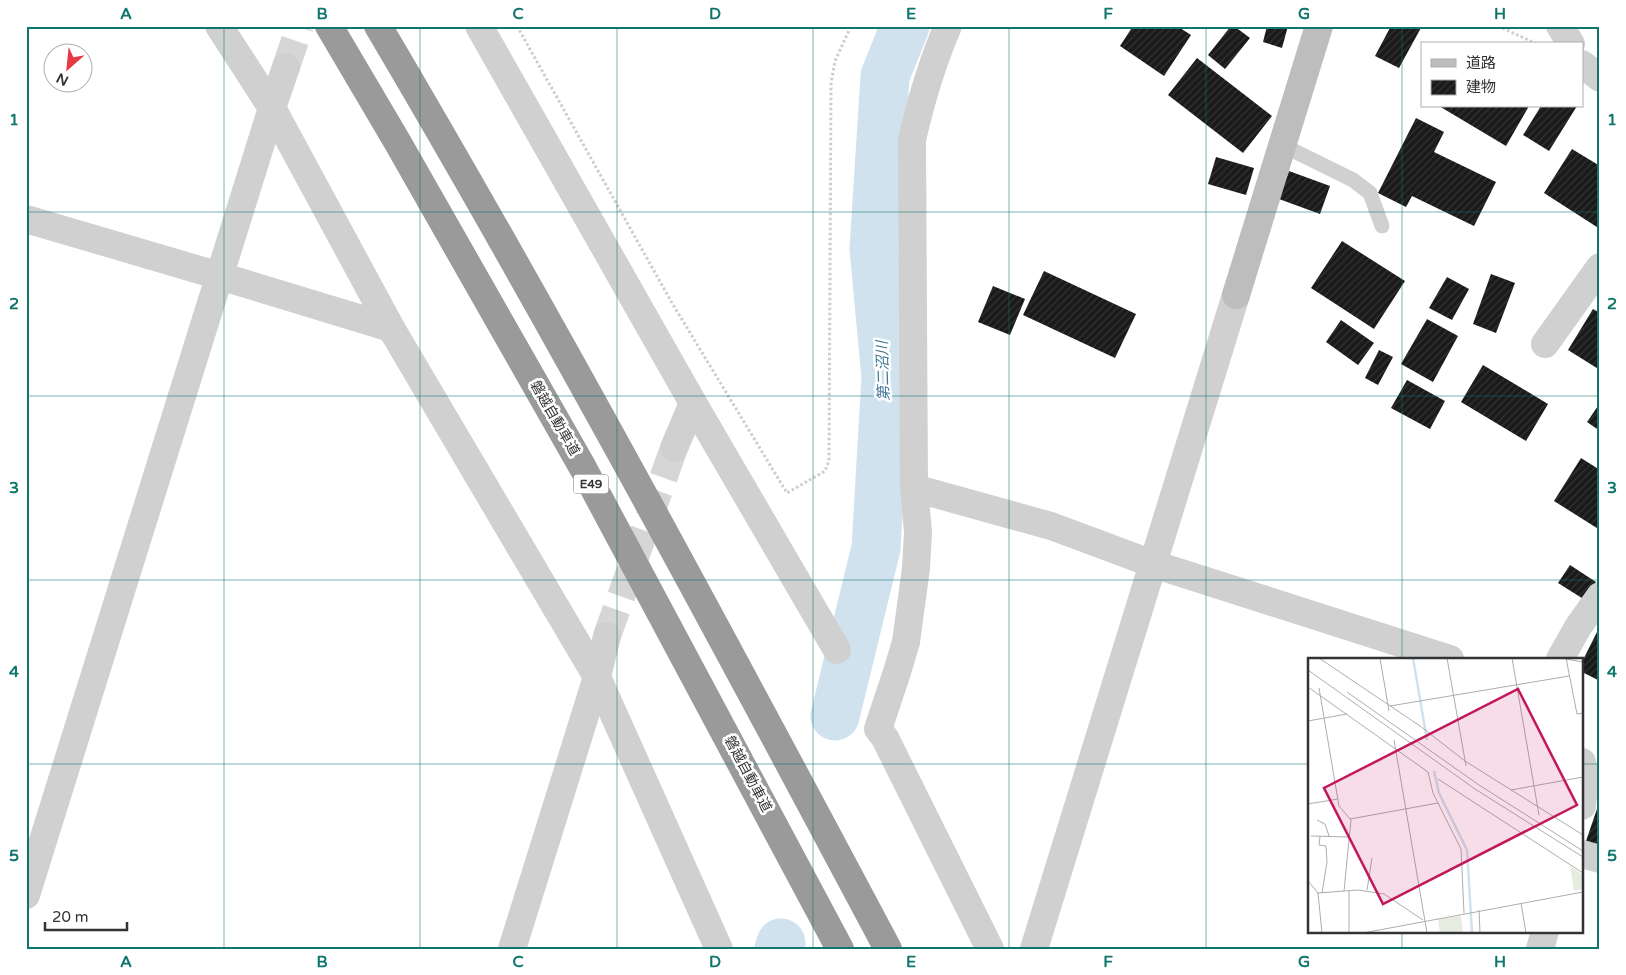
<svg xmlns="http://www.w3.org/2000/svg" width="1626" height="975" font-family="'Varela Round','Noto Sans JP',sans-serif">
<defs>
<pattern id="building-hatch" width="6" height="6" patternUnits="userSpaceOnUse" patternTransform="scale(1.25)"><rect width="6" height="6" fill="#1a1a1a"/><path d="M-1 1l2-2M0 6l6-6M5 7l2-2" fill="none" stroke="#333"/></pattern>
</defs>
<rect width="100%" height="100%" fill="#fff"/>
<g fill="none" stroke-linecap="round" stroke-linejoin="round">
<g stroke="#cfe2ee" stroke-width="49">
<polyline points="835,716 876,548 886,377 874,249 885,76 905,26"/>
<polyline points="779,949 781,943"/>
</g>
</g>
<g fill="url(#building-hatch)">
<polygon points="1133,26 1177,26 1191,35 1164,76 1120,46"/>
<polygon points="1231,26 1234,26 1250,38 1225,69 1208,55"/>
<polygon points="1267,26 1288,26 1282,48 1263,42"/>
<polygon points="1391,26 1422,26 1399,68 1375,56"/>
<polygon points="1197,58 1272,116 1243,153 1168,95"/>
<polygon points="1439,106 1529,106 1506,146"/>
<polygon points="1541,106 1577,106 1549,151 1523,135"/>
<polygon points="1416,118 1444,132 1434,152 1496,182 1474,226 1412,196 1406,207 1378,193"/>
<polygon points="1572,149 1600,166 1600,229 1544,193"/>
<polygon points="1216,157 1254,168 1246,195 1208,184"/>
<polygon points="1289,171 1330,186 1320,214 1279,199"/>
<polygon points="1342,241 1405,281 1374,329 1311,288"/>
<polygon points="1044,271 1136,314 1115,358 1023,315"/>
<polygon points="1491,274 1515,283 1496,333 1473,324"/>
<polygon points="1447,277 1469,289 1452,320 1429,308"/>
<polygon points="993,286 1025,299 1010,335 978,322"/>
<polygon points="1593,309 1600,313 1600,370 1568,350"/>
<polygon points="1427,319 1458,336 1433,382 1401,364"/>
<polygon points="1341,320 1374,343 1358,365 1326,342"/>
<polygon points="1379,350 1393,357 1378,385 1365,378"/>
<polygon points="1483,365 1548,404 1526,441 1461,402"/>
<polygon points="1407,380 1445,401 1430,429 1391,408"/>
<polygon points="1600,403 1600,431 1587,422"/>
<polygon points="1581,458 1600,470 1600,530 1554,501"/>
<polygon points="1570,565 1596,582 1585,600 1558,583"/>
<polygon points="1600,626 1600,681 1582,672 1582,662"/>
<polygon points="1600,800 1600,852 1584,847"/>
</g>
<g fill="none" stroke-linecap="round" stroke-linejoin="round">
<g stroke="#d6d6d6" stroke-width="28" stroke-dasharray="28 14" stroke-linecap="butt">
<polyline points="286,67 300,26"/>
<polyline points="607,636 674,448"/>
</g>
<g stroke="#cdcdcd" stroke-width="3" stroke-dasharray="2.5 2.5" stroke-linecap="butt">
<polyline points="517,26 672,303 787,493 825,471 829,461 831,83 835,61 851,26"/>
<polyline points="1498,26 1537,44"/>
</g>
<polyline stroke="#d0d0d0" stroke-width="15" points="1282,145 1353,180 1370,193 1382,226"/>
<g stroke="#d0d0d0" stroke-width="28">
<polyline points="219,26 272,108 391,328 597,677 719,949"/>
<polyline points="479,26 693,403 837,650"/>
<path d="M948 26C932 63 921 100 912 140L914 488 918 532 916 568 906 642 897 672 878 729 885 738 990 949"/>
<polyline points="1560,26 1571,44"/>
<polyline points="1582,64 1600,78"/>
<polyline points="26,219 220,276 391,328"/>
<polyline points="1545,344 1600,267"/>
<polyline points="674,448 693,403"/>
<polyline points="914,488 1051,526 1153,564 1450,659"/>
<polyline points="1560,659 1578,627 1600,596"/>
<polyline points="1582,762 1585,776 1582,806"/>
<polyline points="1582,854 1600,859"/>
<polyline points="26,895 272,108 286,67"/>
<polyline points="512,949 597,677 607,636"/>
<polyline points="1034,949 1236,295"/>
<polyline points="1540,949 1545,931"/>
</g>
<polyline stroke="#bdbdbd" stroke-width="28" points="1236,295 1319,26"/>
<g stroke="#9a9a9a" stroke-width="28">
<polyline points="329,26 398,143 583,468 840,949"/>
<path d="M378 26C557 329 723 639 888 949"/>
</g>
</g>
<path fill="none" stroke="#0f766e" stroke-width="1" stroke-opacity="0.55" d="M224 26V949M420 26V949M617 26V949M813 26V949M1009 26V949M1206 26V949M1402 26V659M26 212H1600M26 396H1600M26 580H1600M26 764H1310M1582 764H1600M1402 931V949"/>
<g text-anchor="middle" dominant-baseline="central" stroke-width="5" stroke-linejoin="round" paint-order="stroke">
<rect fill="#fff" stroke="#707070" stroke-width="1" x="573.5" y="474.5" width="35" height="19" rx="4"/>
<g font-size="12" font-weight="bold" fill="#333">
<text x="591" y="484">E49</text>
</g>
<g font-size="14" fill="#333" stroke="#fff">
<text transform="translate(555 418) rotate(60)">磐越自動車道</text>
<text transform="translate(748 774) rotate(62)">磐越自動車道</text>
</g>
<g font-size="15" font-style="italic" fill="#3f7597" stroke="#fff">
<text transform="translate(883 371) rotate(-92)">第二沼川</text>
</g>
</g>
<g transform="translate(1308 658)">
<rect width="275" height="275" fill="#fff"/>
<path d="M153 258 155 275H132L130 261Z" fill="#e6ecdf"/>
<path d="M262 208 275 217V231L266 233Z" fill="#e6ecdf"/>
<path fill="none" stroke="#cfe2ee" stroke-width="2.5" d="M105 0 119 82M126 113 131 135 159 192 164 275"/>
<path fill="none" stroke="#adadad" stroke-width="1" d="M11 0 112 68 157 103 275 177M72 0 81 53M139 0 158 108M204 0 231 157M258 0 269 56 275 55M258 1 275 4M0 12 167 131 275 199M0 29 120 114 125 135 153 191 156 255M11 30 31 148 43 162 36 233M39 34 171 127 275 193M82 48 261 18M0 63 39 56M86 82 119 275M130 121 275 215M203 132 275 119M0 146 30 141M42 161 130 145M9 162 17 166 21 178M3 178 40 179M12 178 11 187 18 188 19 204 14 235M0 223 10 235 14 275M59 232 64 200M10 235 50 232 76 236 115 262M213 245 218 275M171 252 172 275M41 275V233M55 275 275 234"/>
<path fill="#c2185b" fill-opacity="0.15" stroke="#c2185b" stroke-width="2.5" d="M210 31 269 147 75 246 16 130Z"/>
<rect width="275" height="275" fill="none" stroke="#333" stroke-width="2.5"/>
</g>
<rect width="1626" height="975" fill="none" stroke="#ffffff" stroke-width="55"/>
<rect x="1421" y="42" width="162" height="65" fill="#ffffff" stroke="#adadad"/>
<rect x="1431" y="59" width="25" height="8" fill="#bdbdbd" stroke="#adadad"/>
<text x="1466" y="68" font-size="15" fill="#333333">道路</text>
<rect x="1431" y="80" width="25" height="15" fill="url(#building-hatch)" stroke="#adadad"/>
<text x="1466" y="92" font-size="15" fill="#333333">建物</text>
<g transform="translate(68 68) rotate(207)"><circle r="24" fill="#ffffff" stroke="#adadad"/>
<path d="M0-4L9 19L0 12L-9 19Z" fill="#e63946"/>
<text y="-8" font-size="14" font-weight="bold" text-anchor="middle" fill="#333333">N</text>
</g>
<path d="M45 922v8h82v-8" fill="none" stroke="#333333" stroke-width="2.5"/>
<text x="52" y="922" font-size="15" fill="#333333" stroke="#ffffff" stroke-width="4" paint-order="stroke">20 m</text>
<rect x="28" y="28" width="1570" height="920" fill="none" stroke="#0f766e" stroke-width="2"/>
<g font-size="16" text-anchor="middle" font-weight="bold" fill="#0f766e">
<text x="126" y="19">A</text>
<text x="322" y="19">B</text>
<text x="518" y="19">C</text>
<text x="715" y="19">D</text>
<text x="911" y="19">E</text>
<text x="1108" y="19">F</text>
<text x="1304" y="19">G</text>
<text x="1500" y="19">H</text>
<text x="14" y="125">1</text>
<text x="1612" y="125">1</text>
<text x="14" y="309">2</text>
<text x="1612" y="309">2</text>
<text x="14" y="493">3</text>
<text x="1612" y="493">3</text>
<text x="14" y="677">4</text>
<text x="1612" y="677">4</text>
<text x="14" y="861">5</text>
<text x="1612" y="861">5</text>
<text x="126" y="967">A</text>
<text x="322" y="967">B</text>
<text x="518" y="967">C</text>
<text x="715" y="967">D</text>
<text x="911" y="967">E</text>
<text x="1108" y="967">F</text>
<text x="1304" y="967">G</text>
<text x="1500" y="967">H</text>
</g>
</svg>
